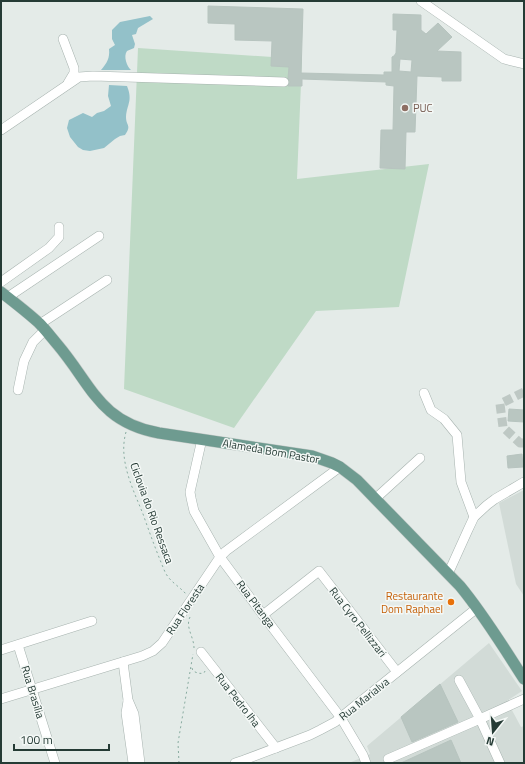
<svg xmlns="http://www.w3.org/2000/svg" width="525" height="764" font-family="'Titillium Web',sans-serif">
<rect width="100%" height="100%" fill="#e4ebe8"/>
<g fill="#d2dbd7">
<polygon points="524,490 524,596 516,584 499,503"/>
<polygon points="489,643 522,691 507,701 521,727 524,726 524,763 349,763 370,754 367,746"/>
</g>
<polygon fill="#bfdac6" points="138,48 302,59 297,179 429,164 399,307 316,311 234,428 124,389"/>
<g fill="#93c1c9">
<path d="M150 16 153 19 138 28 136 34 132 35 135 44 134 48C132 49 129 50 127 51 123 56 127 67 131 70H101C107 63 110 58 109 49L115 45 112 39V30L120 22Z"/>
<path d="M109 85 127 86C133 101 127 104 126 117 126 126 132 125 125 135L120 136 115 139 104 148 90 151 83 150 78 147 70 137 67 128 69 120 83 113 92 117 97 113 104 111 111 106 108 96Z"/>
</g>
<g fill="#b9c6c1" stroke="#b7c4bf" fill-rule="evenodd">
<path d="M208 6 303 9 301 73 384 75V72H392V57L394 56 396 53 397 30H393V14L421 15V30L426 34 438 23 452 37 437 51 461 52V81H442V77L417 76 415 132H406L405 169 380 168 381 130H393L394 86 386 85V82L302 79V86H288L290 82 288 78 289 67 271 66 272 41 235 40V24L208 23ZM400 59 412 60 411 72 399 71Z"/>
<polygon points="509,409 524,410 524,422 508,421"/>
<polygon points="522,454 523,467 508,468 507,456"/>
<polygon points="440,684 458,722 412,742 401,717"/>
<polygon points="451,740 461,763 401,763"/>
</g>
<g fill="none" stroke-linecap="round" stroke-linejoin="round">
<polyline stroke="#bec8c4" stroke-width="9" stroke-dasharray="9 4.5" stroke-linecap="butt" points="524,392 500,404 503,427 520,443 524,443"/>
<defs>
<g id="minor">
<polyline points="421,1 504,59 524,64"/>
<polyline points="63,39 74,68 74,73 68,83"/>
<polyline points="1,130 79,77 93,76 284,82"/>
<polyline points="1,282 49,248 59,237 59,227"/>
<polyline points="8,297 99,236"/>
<polyline points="40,324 107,280"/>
<polyline points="18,390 24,361 33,342 45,330"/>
<polyline points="424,393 431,410 444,419 457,435 461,482 474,517"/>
<polyline points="202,439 190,492 191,498 194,511 220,557 263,615 341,718 363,755 366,763"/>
<polyline points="375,499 420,458"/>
<polyline points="448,574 467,532 474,517 487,505 495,499 524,482"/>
<polyline points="263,615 319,571 397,672"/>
<polyline points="18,645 55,763"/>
<polyline points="1,650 92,621"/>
<polyline points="201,652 276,748"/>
<polyline points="123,662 128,700 134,714 140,763"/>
<polyline points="459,680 480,719 500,763"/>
<polyline points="1,699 142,656 153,651 162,643 220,557 226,551 340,467"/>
<polyline points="128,701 126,713 133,763"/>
<polyline points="388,759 480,719 524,699"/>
<polyline points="235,763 244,760 310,735 320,730 335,722 477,608"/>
</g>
<path id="major" d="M1 292C14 302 27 312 39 323 45 329 51 337 57 344 92 385 99 422 159 433L312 456 332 463 340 467 357 480 460 586C484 615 504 648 524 679"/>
</defs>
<use href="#minor" stroke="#a7b3af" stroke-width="10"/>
<use href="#major" stroke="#c2c8c6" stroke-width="12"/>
<g stroke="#88aba0" stroke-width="1" stroke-dasharray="2 3" stroke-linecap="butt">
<path d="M126 432C118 460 133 489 143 514 150 534 157 553 165 572 170 582 179 586 186 594"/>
<path d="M190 617C185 627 194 637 194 648"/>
<path d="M192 668 193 671C197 673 200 674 204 673L205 671"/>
<polyline points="179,763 178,743 180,731 193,654"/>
</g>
<use href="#minor" stroke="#fff" stroke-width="9"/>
<use href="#major" stroke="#6e9b90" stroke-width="11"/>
</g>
<circle fill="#8d6e63" stroke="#f4f8f6" stroke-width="1.5" cx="405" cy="108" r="4"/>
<circle fill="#e8710a" stroke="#f4f8f6" stroke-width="1.5" cx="451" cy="602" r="4"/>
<g text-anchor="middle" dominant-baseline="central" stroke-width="3" stroke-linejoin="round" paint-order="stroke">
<g font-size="11" fill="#785e54" stroke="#f4f8f6" text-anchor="start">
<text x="413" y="108">PUC</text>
</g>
<g font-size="11" fill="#253b35" stroke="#f4f8f6">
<text transform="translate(271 451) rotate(10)">Alameda Bom Pastor</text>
<text transform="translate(152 513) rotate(70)">Ciclovia do Rio Ressaca</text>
<text transform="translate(256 604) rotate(53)">Rua Pitanga</text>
<text transform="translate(185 609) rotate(-56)">Rua Floresta</text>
<text transform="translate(358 622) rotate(52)">Rua Cyro Pellizzari</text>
<text transform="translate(33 692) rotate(73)">Rua Brasília</text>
<text transform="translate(364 699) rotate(-39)">Rua Marialva</text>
<text transform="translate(238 700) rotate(52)">Rua Pedro Iha</text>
</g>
<g font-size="11" fill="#c56008" stroke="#f4f8f6" text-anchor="end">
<text x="443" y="596">Restaurante<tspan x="443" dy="13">Dom Raphael</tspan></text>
</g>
</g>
<rect width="525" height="764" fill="none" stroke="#253b35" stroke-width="4"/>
<g transform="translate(493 732) rotate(197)" stroke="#f4f8f6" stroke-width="3" paint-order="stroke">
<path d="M0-3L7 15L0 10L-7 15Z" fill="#253b35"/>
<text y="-6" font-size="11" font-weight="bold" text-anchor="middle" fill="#253b35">N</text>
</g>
<path d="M14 744v6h95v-6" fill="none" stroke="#253b35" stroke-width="2"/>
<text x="20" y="744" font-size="12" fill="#253b35" stroke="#f4f8f6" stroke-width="3" paint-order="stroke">100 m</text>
</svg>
